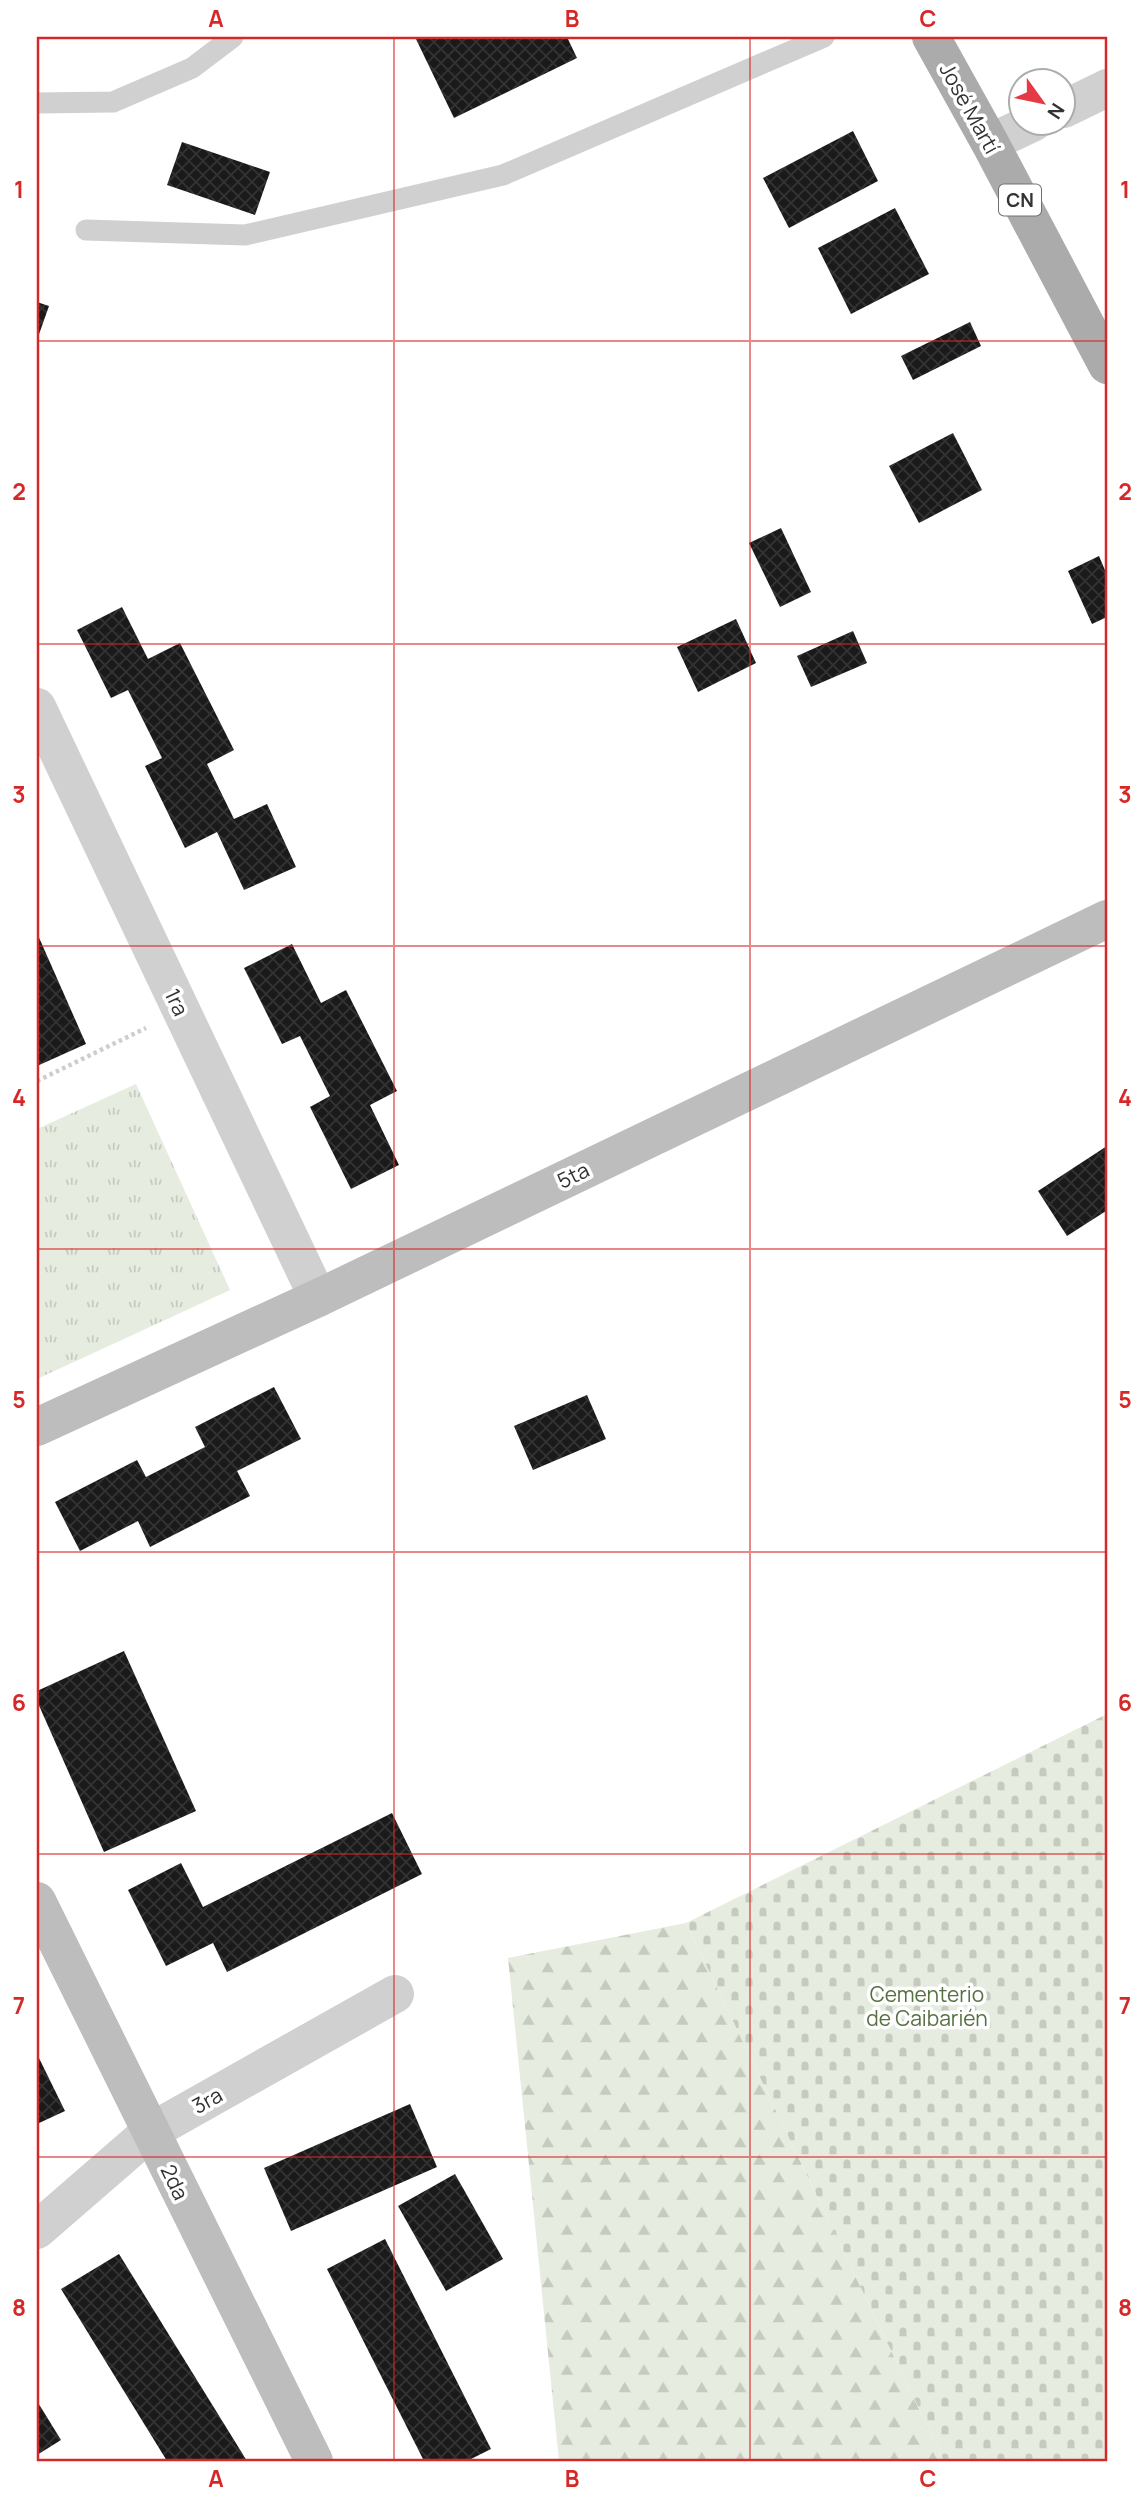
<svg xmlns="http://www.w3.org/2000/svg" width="1144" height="2498" font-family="Manrope,sans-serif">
<defs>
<pattern id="grass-tufts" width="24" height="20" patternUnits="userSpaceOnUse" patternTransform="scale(1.75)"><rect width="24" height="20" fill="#e6ecdf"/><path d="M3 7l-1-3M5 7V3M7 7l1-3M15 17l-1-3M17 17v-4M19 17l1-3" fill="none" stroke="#c6cbc0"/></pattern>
<pattern id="forest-firs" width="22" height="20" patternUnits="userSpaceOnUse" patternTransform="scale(1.75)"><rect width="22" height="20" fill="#e6ecdf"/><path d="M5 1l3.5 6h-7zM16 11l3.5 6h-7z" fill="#c6cbc0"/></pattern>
<pattern id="cemetery-stones" width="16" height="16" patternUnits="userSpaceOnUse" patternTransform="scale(1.75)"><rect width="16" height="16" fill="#e6ecdf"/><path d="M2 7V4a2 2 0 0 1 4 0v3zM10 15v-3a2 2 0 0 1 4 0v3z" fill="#c6cbc0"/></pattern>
<pattern id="building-cross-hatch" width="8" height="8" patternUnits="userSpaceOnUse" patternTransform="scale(1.75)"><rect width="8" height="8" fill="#1a1a1a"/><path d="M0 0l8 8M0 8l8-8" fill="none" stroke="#333"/></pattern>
</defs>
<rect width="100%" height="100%" fill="#fff"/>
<polygon fill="url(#grass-tufts)" points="136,1084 230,1290 37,1379 37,1129"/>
<polygon fill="url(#forest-firs)" points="686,1923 944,2461 559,2461 508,1958"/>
<polygon fill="url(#cemetery-stones)" points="1107,1714 1107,2461 944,2461 686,1923"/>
<g fill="url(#building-cross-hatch)">
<polygon points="415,37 567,37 577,58 454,118"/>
<polygon points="853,131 878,181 789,228 763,178"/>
<polygon points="182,142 270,172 255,215 167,185"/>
<polygon points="895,208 929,274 851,314 818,248"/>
<polygon points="37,302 49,306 37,340"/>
<polygon points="970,322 981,346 913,380 901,356"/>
<polygon points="953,433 982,490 919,523 889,466"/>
<polygon points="781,528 811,592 780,607 749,543"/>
<polygon points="1099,556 1107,575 1107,617 1092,624 1068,571"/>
<polygon points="122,607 148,659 180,643 234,750 207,764 234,819 267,804 296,867 244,890 217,832 185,848 145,766 162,758 128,690 111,698 77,630"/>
<polygon points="736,619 756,663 698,692 677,647"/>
<polygon points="853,631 867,663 811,687 797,656"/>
<polygon points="37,933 86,1044 37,1066"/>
<polygon points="292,944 321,1003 346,990 397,1091 370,1105 399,1165 351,1189 310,1107 330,1096 300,1036 282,1044 244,968"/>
<polygon points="1107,1146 1107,1214 1106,1211 1067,1236 1038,1191"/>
<polygon points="274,1387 301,1439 237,1471 250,1496 150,1547 138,1521 80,1551 55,1502 137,1460 146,1477 205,1447 195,1427"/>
<polygon points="587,1395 606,1439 533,1470 514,1426"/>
<polygon points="124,1651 196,1811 104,1852 37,1701 37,1691"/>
<polygon points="392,1813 422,1874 227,1972 213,1943 166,1966 128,1890 181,1863 203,1907"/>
<polygon points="37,2054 65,2111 37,2124"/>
<polygon points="410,2104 437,2167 291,2231 264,2168"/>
<polygon points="455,2174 503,2259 446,2291 398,2206"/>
<polygon points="385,2239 491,2449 467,2461 424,2461 327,2269"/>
<polygon points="119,2254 247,2461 167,2461 61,2289"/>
<polygon points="37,2401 61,2440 37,2455"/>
</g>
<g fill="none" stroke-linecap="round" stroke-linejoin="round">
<polyline stroke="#cdcdcd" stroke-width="4.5" stroke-dasharray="3.5 3.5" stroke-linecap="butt" points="37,1081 146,1028"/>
<g stroke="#d0d0d0" stroke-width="21">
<polyline points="37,103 113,102 192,68 233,37"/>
<polyline points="86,230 245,235 503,175 824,37"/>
</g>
<g stroke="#d0d0d0" stroke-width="38">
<polyline points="1064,109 1107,88"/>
<polyline points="990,143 1034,122"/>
<polyline points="37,707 318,1298"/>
<polyline points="37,2230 150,2132 395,1994"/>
</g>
<g stroke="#bdbdbd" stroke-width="38">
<polyline points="37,1427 318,1298 1107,919"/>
<polyline points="37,1901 314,2461"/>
</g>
<polyline stroke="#ababab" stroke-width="38" points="931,37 990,143 1107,365"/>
</g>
<path fill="none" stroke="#d62828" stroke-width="2" stroke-opacity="0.55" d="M394 37V2461M750 37V2461M37 341H1107M37 644H1107M37 946H1107M37 1249H1107M37 1552H1107M37 1854H1107M37 2157H1107"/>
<g text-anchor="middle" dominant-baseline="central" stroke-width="7" stroke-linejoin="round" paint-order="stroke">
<rect fill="#fff" stroke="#707070" stroke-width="2" x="999" y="184.5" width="42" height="31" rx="5"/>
<g font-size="19" font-weight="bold" fill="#333">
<text x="1020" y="200">CN</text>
</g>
<g font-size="21" fill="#333" stroke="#fff">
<text transform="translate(970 108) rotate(61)">José Martí</text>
<text transform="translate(177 1002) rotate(65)">1ra</text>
<text transform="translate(573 1175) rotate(-26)">5ta</text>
<text transform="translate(207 2100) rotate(-29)">3ra</text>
<text transform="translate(175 2182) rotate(64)">2da</text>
</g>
<g font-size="21" fill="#56703f" stroke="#fff">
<text x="927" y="1994">Cementerio<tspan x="927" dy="24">de Caibarién</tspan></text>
</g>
</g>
<rect width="1144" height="2498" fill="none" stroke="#ffffff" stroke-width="77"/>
<g transform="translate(1042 102) rotate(123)"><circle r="33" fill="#ffffff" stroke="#adadad" stroke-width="2"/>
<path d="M0-5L12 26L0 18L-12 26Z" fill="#e63946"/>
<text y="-10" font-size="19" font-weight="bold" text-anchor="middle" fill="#333333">N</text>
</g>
<rect x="38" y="38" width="1068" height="2422" fill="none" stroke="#d62828" stroke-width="2.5"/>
<g font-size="23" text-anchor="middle" font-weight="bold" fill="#d62828">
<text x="216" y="27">A</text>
<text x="572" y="27">B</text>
<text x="928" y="27">C</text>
<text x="19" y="198">1</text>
<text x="1125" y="198">1</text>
<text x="19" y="500">2</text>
<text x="1125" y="500">2</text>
<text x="19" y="803">3</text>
<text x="1125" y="803">3</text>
<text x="19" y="1106">4</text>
<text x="1125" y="1106">4</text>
<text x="19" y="1408">5</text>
<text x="1125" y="1408">5</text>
<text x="19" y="1711">6</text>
<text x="1125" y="1711">6</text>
<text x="19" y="2014">7</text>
<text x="1125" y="2014">7</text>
<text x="19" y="2316">8</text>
<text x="1125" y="2316">8</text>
<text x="216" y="2487">A</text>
<text x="572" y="2487">B</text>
<text x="928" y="2487">C</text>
</g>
</svg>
